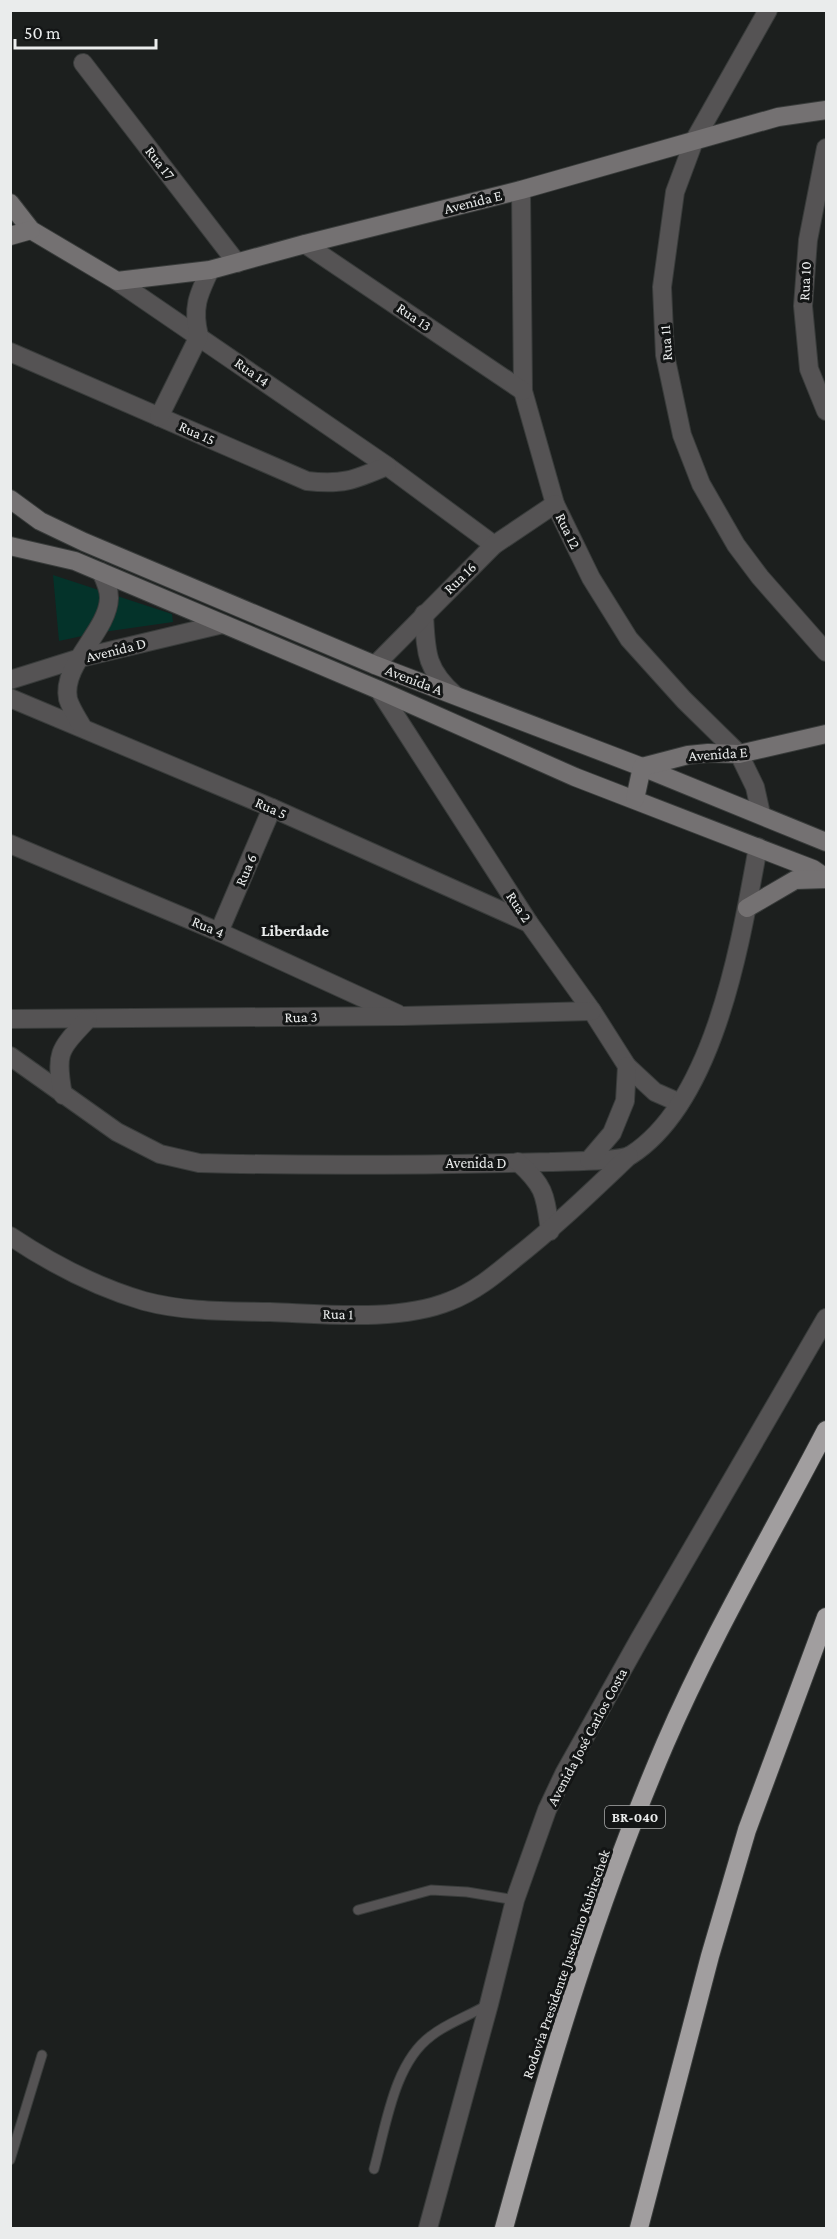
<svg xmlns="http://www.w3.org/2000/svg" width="837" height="2239" font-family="'Crimson Pro',serif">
<rect width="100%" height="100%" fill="#1c1f1e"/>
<polygon fill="#04332a" points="53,575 172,614 173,622 96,633 59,641"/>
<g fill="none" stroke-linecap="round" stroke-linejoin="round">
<defs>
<g id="lane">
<polyline points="358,1910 431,1890 467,1892 515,1900"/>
<polyline points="10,2160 42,2055"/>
<path d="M374 2169C386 2126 394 2063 431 2036 447 2023 469 2016 487 2005"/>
</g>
<g id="street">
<polyline points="768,10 694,141 675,192 662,287 665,355 682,435 701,484 736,545 760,577 826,652"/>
<polyline points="83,63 237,263"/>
<polyline points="826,148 808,240 803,306 809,369 826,411"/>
<polyline points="521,190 523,391 555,504 591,578 629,639 684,700 739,754 755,787 761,814"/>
<polyline points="305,244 523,391"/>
<polyline points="117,281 387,466 494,545"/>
<path d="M10 352 307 481C343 485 354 480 387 466"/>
<path d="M159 417 199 336C192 308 198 295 210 270"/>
<path d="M424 614C426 651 425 669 455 695"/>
<polyline points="375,665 494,545 555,504"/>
<polyline points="10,680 80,658 223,624"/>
<polyline points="379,690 529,923 592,1011 627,1066 655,1092 680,1103"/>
<polyline points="10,698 272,808 529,923"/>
<path d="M83 728C78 719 71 709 68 699 61 664 108 632 109 598 109 588 105 580 101 572"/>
<polyline points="10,844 219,932 398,1014"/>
<polyline points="219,932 272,808"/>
<polyline points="10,1019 403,1016 592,1011"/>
<path d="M10 1056 117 1132 160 1154 199 1163C316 1166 433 1165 550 1162 566 1161 619 1162 631 1155 716 1100 741 939 758 847"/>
<path d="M63 1095C55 1052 59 1050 88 1019"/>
<polyline points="589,1160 612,1133 625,1101 627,1066"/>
<path d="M518 1162C546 1187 545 1196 550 1231"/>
<path d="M10 1236C52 1264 96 1287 144 1301 185 1312 228 1311 270 1312 325 1314 399 1322 450 1301 474 1292 495 1275 514 1259 555 1227 591 1192 629 1156"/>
<polyline points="428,2228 489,2004 515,1900 547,1810 564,1774 639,1640 826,1318"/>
</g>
<g id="secondary">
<polyline points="10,203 31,230 117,281 210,270 305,244 521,190 778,117 826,110"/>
<polyline points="10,236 31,230"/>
<polyline points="10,499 40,521 84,542 375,665 642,767 826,842"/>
<polyline points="10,546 75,561 101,572 379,690 575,777 813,869 826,878"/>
<polyline points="635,799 642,767 688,755 708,753 739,754 826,734"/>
<polyline points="747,908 795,880 826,879"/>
</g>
<g id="highway">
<path d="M504 2228C549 2064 598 1900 665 1744 712 1635 772 1534 826 1430"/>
<polyline points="639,2228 710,1956 747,1830 826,1617"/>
</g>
</defs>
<use href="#lane" stroke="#393c3b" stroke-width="11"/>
<use href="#street" stroke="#393c3b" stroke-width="20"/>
<use href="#secondary" stroke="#393c3b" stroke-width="20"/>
<use href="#highway" stroke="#393c3b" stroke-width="20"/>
<use href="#lane" stroke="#555354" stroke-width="9"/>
<use href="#street" stroke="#555354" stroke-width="18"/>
<use href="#secondary" stroke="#747172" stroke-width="18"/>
<use href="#highway" stroke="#a19e9f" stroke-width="18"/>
</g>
<g text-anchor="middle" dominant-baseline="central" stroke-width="6" stroke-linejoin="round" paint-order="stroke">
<rect fill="#131515" stroke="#aaacac" stroke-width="1.5" x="605" y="1806" width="60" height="22" rx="4.5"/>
<g font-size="14" font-weight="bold" fill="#eaecec">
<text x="635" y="1817">BR-040</text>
</g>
<g font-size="15" fill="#eaecec" stroke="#131515">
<text transform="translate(160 163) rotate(52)">Rua 17</text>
<text transform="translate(473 202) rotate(-14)">Avenida E</text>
<text transform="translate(805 281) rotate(-87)">Rua 10</text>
<text transform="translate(414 317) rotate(34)">Rua 13</text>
<text transform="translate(666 343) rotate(-94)">Rua 11</text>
<text transform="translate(252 372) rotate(35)">Rua 14</text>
<text transform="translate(197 433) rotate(24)">Rua 15</text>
<text transform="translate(568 531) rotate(64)">Rua 12</text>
<text transform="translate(460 578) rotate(-44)">Rua 16</text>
<text transform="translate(116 650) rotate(-14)">Avenida D</text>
<text transform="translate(414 680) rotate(21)">Avenida A</text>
<text transform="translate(718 754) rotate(-4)">Avenida E</text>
<text transform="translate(271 808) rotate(24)">Rua 5</text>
<text transform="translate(246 870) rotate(-67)">Rua 6</text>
<text transform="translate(519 907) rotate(57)">Rua 2</text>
<text transform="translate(208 927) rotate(23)">Rua 4</text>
<text transform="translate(301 1017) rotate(-1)">Rua 3</text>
<text x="476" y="1163">Avenida D</text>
<text transform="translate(338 1314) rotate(1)">Rua 1</text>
<text transform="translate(587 1737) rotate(-62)">Avenida José Carlos Costa</text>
<text transform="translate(566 1964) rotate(-71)">Rodovia Presidente Juscelino Kubitschek</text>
</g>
<g font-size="16" font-weight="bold" fill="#eaecec" stroke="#131515">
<text x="295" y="930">Liberdade</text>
</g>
</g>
<rect width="837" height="2239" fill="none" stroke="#eaecec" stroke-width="24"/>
<path d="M15 39v9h141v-9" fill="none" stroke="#eaecec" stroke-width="3"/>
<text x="24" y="39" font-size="18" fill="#eaecec" stroke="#131515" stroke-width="4.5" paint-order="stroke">50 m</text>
</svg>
